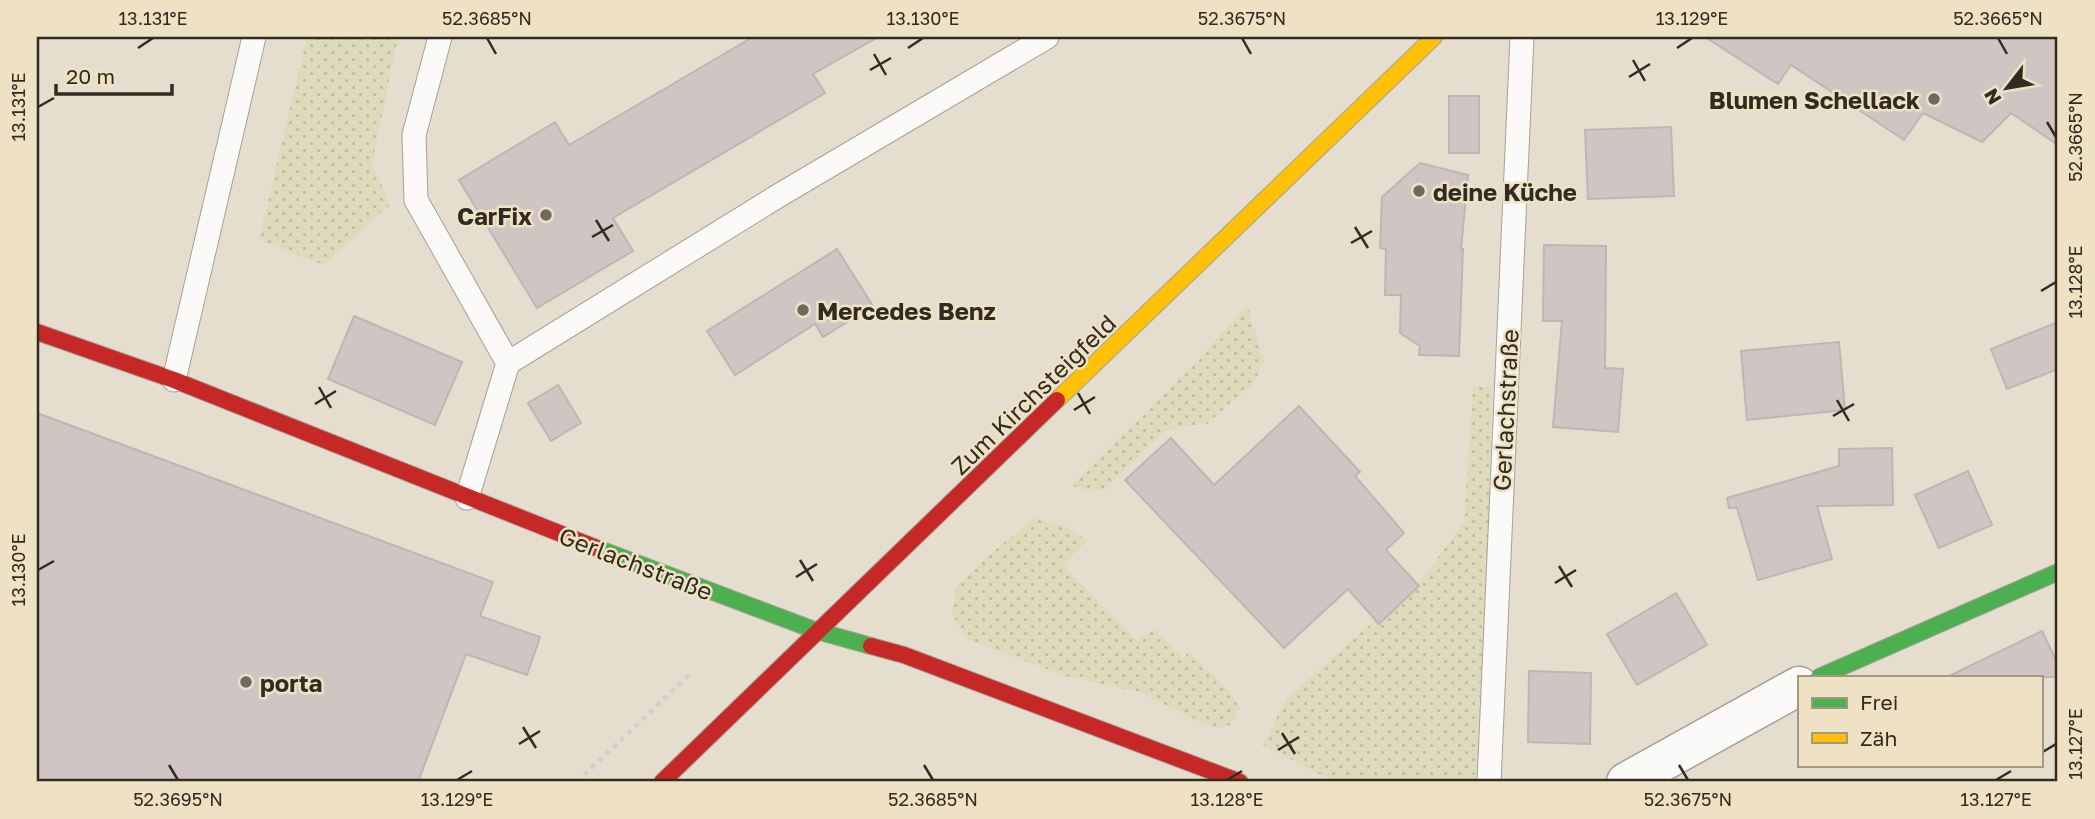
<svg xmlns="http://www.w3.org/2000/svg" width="2095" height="819" font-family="'Golos Text',sans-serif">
<defs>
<pattern id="grass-dots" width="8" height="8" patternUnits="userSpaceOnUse" patternTransform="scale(1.75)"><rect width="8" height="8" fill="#dddbbc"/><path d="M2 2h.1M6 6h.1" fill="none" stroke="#bebca1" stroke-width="1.8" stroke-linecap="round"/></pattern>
</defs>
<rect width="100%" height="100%" fill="#e5dece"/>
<g fill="url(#grass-dots)">
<polygon points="307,37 398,37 372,163 390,205 324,265 259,240"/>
<polygon points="1247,305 1264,362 1254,383 1207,424 1183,426 1164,432 1104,490 1085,492 1072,485 1196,362"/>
<polygon points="1473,387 1492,387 1486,621 1478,782 1335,782 1263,745 1287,698 1424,577 1464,522"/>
<polygon points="1034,518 1064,526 1088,540 1063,565 1138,641 1154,629 1183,658 1189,652 1230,692 1240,708 1230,725 1215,729 1139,692 1065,676 967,639 952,614 957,587 987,557"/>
</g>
<g fill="#d0c5c3" stroke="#beb6b2" stroke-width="2">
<polygon points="753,37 878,37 813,74 825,93 613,218 633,251 537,308 459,180 555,122 569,145"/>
<polygon points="1705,37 2058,37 2058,145 2011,113 1982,142 1923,113 1904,140 1791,65 1778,84"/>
<rect x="1449" y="96" width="30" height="57"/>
<polygon points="1671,127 1674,196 1588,199 1585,130"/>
<polygon points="1420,163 1468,175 1461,249 1463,249 1459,356 1419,355 1420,346 1400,333 1401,295 1385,295 1386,249 1380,248 1382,197"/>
<polygon points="1544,245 1606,246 1605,368 1623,369 1618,432 1553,427 1562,321 1543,321"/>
<polygon points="837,249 873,306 823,337 815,324 735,375 707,331"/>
<polygon points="354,316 462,362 435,425 328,379"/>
<polygon points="2058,322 2058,369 2007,389 1991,349"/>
<polygon points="1839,342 1845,410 1747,420 1741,351"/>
<polygon points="558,385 581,423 551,441 528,403"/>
<polygon points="1299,406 1360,472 1355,476 1404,533 1386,550 1419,586 1379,624 1348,589 1284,648 1125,480 1171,438 1214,485"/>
<polygon points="37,413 493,582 480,616 540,637 527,675 466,654 418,782 37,782"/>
<polygon points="1892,448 1893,505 1817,506 1832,559 1758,580 1737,508 1729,508 1727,498 1839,466 1839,449"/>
<polygon points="1968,471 1992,525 1939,548 1915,495"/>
<polygon points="1676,593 1707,645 1637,685 1607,634"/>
<polygon points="2042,631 2058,664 2058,677 1947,677"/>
<polygon points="1529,671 1591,673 1590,744 1528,742"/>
</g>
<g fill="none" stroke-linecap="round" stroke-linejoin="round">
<defs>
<g id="lane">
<polyline points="440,37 414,135 416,200 508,363"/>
<polyline points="174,380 254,37"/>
<polyline points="467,498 508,363 778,196 1047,37"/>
<polyline points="1489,782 1522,37"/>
</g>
<polyline id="street" points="1626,782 1799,686"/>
<g id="fast">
<polyline points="594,547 817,631 871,646"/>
<polyline points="1819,677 2058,572"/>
</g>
<polyline id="slow" points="1057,400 1434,37"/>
<g id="jam">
<polyline points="37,332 174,380 594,547"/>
<polyline points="871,646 904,655 1240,782"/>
<polyline points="662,782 1057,400"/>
</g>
</defs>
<use href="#lane" stroke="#a6a195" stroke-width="25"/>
<use href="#street" stroke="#a6a195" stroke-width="41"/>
<use href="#fast" stroke="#a6a195" stroke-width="18"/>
<use href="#slow" stroke="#a6a195" stroke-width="18"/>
<use href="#jam" stroke="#a6a195" stroke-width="18"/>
<polyline stroke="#d2d0cb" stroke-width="4.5" stroke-dasharray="5 5" stroke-linecap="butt" points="577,782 690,674"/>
<use href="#lane" stroke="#fbfaf8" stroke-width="23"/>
<use href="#street" stroke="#fbfaf8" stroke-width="38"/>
<use href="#fast" stroke="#4caf50" stroke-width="16"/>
<use href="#slow" stroke="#ffc107" stroke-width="16"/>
<use href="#jam" stroke="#c62828" stroke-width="16"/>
</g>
<path fill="none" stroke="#312c21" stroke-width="2.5" d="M487 38 496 54M1242 38 1251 54M1998 38 2007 54M138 48 153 38M908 48 923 38M1677 48 1692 38M874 54 886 75M1633 60 1645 81M870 70 891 58M1629 77 1650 64M38 107 54 98M2047 122 2056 137M596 220 609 241M1355 227 1368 248M592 237 613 225M1351 243 1372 231M2041 291 2056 282M319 387 331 408M1078 393 1090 414M1837 400 1849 421M315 404 336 391M1074 410 1095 397M1833 416 1854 404M800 560 813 581M1559 566 1572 587M38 570 54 561M796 577 817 564M1555 583 1576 570M523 727 536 748M1282 733 1295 754M519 744 540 731M1278 750 1299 737M2041 753 2056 744M169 765 178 780M924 765 933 780M1679 765 1688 780M457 780 472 771M1227 780 1242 771M1996 780 2011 771"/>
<g fill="#706a5e" stroke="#efe2c4" stroke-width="2.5">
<circle cx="1934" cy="99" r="7"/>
<circle cx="1419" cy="191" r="7"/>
<circle cx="546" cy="215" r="7"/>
<circle cx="803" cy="310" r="7"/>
<circle cx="246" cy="682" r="7"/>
</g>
<g text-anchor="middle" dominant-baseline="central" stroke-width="5" stroke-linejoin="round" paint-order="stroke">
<g font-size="24" font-weight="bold" fill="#312c21" stroke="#efe2c4" text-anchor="start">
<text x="1920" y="99" text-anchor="end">Blumen Schellack</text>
<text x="1433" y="191">deine Küche</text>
<text x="532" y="215" text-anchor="end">CarFix</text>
<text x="817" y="310">Mercedes Benz</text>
<text x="260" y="682">porta</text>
</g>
<g font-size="24" fill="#312c21" stroke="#efe2c4">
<text transform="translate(1033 394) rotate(-44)">Zum Kirchsteigfeld</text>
<text transform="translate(1505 410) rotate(-87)">Gerlachstraße</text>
<text transform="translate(636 563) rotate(21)">Gerlachstraße</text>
</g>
</g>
<rect width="2095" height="819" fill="none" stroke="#efe2c4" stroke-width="77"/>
<rect x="1798" y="676" width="245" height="91" fill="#efe2c4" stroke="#a39983" stroke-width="2"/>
<rect x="1812" y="698" width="35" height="10" fill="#4caf50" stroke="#a39983" stroke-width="2"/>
<text x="1860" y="710" font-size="21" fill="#312c21">Frei</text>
<rect x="1812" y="733" width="35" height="10" fill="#ffc107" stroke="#a39983" stroke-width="2"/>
<text x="1860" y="746" font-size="21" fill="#312c21">Zäh</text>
<g transform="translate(2007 88) rotate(239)" stroke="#efe2c4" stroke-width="5" paint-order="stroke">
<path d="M0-5L12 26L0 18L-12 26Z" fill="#312c21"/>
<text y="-10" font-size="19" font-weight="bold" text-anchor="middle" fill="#312c21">N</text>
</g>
<path d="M56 84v10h116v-10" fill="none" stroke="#312c21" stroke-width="3.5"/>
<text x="66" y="84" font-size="21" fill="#312c21" stroke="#efe2c4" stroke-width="5" paint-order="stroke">20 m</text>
<rect x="38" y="38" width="2018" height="742" fill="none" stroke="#312c21" stroke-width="2.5"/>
<g font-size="18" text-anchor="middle" fill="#312c21">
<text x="153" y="25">13.131°E</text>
<text x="487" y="25">52.3685°N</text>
<text x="923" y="25">13.130°E</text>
<text x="1242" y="25">52.3675°N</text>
<text x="1692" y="25">13.129°E</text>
<text x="1998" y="25">52.3665°N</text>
<text transform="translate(19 107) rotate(-90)" y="6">13.131°E</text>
<text transform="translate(2076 137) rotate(-90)" y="6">52.3665°N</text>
<text transform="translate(2076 282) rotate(-90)" y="6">13.128°E</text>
<text transform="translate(19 570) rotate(-90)" y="6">13.130°E</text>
<text transform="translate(2076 744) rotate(-90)" y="6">13.127°E</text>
<text x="178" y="806">52.3695°N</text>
<text x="457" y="806">13.129°E</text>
<text x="933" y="806">52.3685°N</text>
<text x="1227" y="806">13.128°E</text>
<text x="1688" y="806">52.3675°N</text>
<text x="1996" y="806">13.127°E</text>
</g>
</svg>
